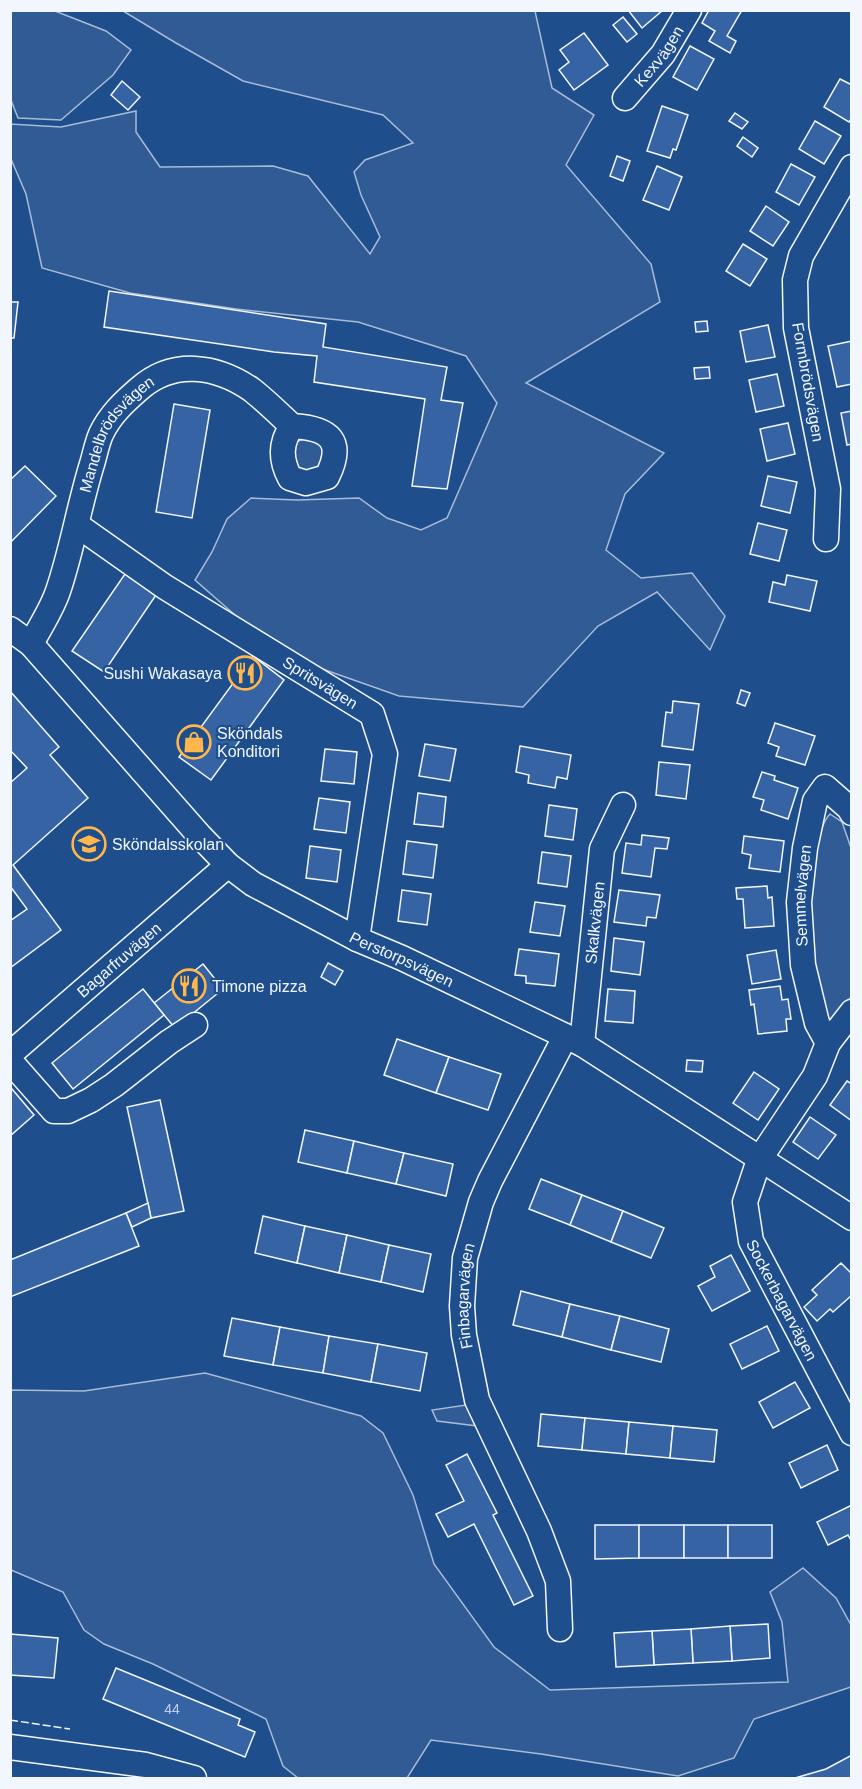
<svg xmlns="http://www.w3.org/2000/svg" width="862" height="1789" font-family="Helvetica,sans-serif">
<rect width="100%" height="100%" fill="#1f4e8c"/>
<g fill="#305b95" stroke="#a8bbd7" stroke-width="1.5">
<polygon points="10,11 55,11 106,31 131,50 113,75 61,120 18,118 11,100"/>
<polygon points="123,11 535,11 552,88 594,115 566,165 651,264 660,302 526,383 664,453 625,494 606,550 641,578 692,573 725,616 710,650 657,592 598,626 523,707 399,696 297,660 235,615 195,580 212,552 227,519 251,498 297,500 359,498 387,518 421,530 447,518 497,403 466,356 358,322 236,309 130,293 42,268 26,194 11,159 10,124 61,127 136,111 136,132 160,167 273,166 308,176 370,254 380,237 361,195 354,172 365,160 413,143 383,115 243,81 176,43"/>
<polygon points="306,438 321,444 325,461 312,473 296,468 291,452 296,442"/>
<path d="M830 814 842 822 851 848 852 995 836 1021 825 1018 821 1007C817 979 810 951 809 923 808 901 815 828 830 814Z"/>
<polygon points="205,1373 361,1416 383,1433 413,1495 434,1564 494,1647 550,1690 788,1682 782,1622 770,1592 803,1568 836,1598 851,1625 851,1687 754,1719 734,1758 678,1776 541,1754 431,1740 407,1778 298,1778 283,1766 266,1719 153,1664 104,1644 84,1630 63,1592 11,1570 11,1390 84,1391"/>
<polygon points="473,1404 486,1427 437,1421 432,1410"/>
</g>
<g fill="#3563a3" stroke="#f2f6ff" stroke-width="1.5">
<polygon points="628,10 663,10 642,28"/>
<polygon points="709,10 742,10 727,36 736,41 730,53 709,41 715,31 702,23"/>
<polygon points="623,17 637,34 627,42 613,25"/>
<polygon points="584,33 608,65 574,90 559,70 569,62 560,50"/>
<polygon points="690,46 714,59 697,90 673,77"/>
<polygon points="840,79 852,85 852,118 849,122 824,107"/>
<polygon points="122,81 140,97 128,110 111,95"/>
<polygon points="662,106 688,115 676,150 673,149 670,158 647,151"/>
<polygon points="735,113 748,122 742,129 729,121"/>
<polygon points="815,121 841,136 824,164 799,149"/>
<polygon points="743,137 758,148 752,157 737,146"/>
<polygon points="617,156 630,161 623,181 610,176"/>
<polygon points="791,164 815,177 799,205 776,192"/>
<polygon points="657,166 682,177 669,210 643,200"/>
<polygon points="766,206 789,222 773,246 750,231"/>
<polygon points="743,244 767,259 750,286 726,271"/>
<polygon points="109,291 326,324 323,347 447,367 441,400 463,403 447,489 412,486 425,399 314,382 317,356 274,352 104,327"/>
<polygon points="10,302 18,302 14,338 10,338"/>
<polygon points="707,321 708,331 696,332 695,322"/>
<polygon points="768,325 775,357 746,362 740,331"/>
<polygon points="852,341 852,384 837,387 828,346"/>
<polygon points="709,367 710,378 695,379 694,368"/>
<polygon points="777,374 784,406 756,412 749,380"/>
<polygon points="174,404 210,410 192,518 156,512"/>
<polygon points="852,411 852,444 847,445 841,413"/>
<polygon points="788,423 795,454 767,461 760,429"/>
<polygon points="25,466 56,496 10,543 10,480"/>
<polygon points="768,476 797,482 790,513 761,506"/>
<polygon points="758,523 787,530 779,561 750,554"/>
<polygon points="125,574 156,595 104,672 72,651"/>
<polygon points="787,575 817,581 810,611 769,602 773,582 785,585"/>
<polygon points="253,656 284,680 211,780 179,757"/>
<polygon points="741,690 750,693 745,706 737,703"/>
<polygon points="10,691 59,747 50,755 88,798 13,865 61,930 10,968 10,921 27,909 10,886 10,783 27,768 10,750"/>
<polygon points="673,701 699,704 693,750 662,746 666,712 672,713"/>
<polygon points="775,723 815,736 805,765 776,756 779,747 768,743"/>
<polygon points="425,744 456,749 450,781 419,776"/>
<polygon points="520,746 571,755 567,779 557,777 555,788 528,783 529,775 516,772"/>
<polygon points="325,749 357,752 354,784 321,781"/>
<polygon points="659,762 690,765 686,799 656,795"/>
<polygon points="762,772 775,776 774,780 798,788 788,819 761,810 764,800 753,797"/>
<polygon points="418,793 446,797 443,827 414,824"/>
<polygon points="319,798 350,802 346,833 314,829"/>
<polygon points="549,805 577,809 573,840 545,836"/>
<polygon points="642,835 669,838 667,849 655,848 651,877 622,873 626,843 641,845"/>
<polygon points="744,836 784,841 780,872 749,868 751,855 742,853"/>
<polygon points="407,841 437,845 433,878 403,874"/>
<polygon points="310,846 341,850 337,882 306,878"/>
<polygon points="542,852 571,856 567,887 538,883"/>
<polygon points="767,886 768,898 772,897 774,926 745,928 743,899 737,899 736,888"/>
<polygon points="402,890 431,894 427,925 398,921"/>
<polygon points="619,890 660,895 656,918 647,917 646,926 614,922"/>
<polygon points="535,902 565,906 560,936 530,932"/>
<polygon points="614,938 644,942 640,975 611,971"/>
<polygon points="519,949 559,954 555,986 526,983 526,976 515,975"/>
<polygon points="776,950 781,979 752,984 747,955"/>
<polygon points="328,963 343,971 335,985 321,977"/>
<polygon points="203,964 223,989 175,1028 154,1003"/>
<polygon points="780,986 782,1000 788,999 791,1019 786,1019 787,1031 758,1034 754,1004 751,1005 749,990"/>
<polygon points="143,989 164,1015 73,1089 52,1063"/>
<polygon points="608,989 635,991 633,1023 605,1021"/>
<polygon points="397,1039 449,1057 436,1093 384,1075"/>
<polygon points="449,1057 501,1074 488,1110 436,1093"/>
<polygon points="687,1060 703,1061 702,1072 686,1071"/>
<polygon points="754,1072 779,1089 758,1120 733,1103"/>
<polygon points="847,1081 852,1084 852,1121 830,1105"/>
<polygon points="12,1089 34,1115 10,1136 10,1091"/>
<polygon points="160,1100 184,1211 151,1218 127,1107"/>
<polygon points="810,1117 836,1135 818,1159 793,1142"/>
<polygon points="305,1130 354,1141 347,1173 298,1162"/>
<polygon points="354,1141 404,1153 396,1184 347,1173"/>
<polygon points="404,1153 453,1164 446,1196 396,1184"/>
<polygon points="541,1179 582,1195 570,1225 529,1209"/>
<polygon points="582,1195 623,1211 611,1242 570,1225"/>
<polygon points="148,1203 151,1218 132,1227 126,1213"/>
<polygon points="623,1211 664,1228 651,1258 611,1242"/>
<polygon points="126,1213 139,1246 10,1297 10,1260"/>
<polygon points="263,1216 305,1226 297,1263 255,1253"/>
<polygon points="305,1226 347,1235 339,1273 297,1263"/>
<polygon points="347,1235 389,1245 381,1282 339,1273"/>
<polygon points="389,1245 431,1254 423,1292 381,1282"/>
<polygon points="731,1255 750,1291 712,1311 698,1286 715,1277 710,1266"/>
<polygon points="841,1263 852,1274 852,1295 833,1312 830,1309 817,1321 804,1307 817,1295 812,1290"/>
<polygon points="521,1291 570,1304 562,1337 513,1325"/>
<polygon points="570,1304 620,1316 611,1350 562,1337"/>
<polygon points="620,1316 669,1329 661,1362 611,1350"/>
<polygon points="232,1318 280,1327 273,1365 224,1356"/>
<polygon points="767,1326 779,1351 742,1369 730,1344"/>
<polygon points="280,1327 329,1336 323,1373 273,1365"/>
<polygon points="329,1336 378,1344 371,1382 323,1373"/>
<polygon points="378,1344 427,1353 420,1391 371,1382"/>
<polygon points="795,1382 810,1408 773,1428 759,1402"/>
<polygon points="541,1414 585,1418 582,1450 538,1446"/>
<polygon points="585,1418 629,1422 626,1454 582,1450"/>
<polygon points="629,1422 673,1426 670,1458 626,1454"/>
<polygon points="673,1426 717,1430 714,1462 670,1458"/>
<polygon points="827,1445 838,1470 801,1488 789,1463"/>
<polygon points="467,1454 497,1513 493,1515 533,1596 514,1605 474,1524 448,1537 436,1514 464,1501 446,1465"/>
<polygon points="852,1505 852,1542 848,1535 828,1545 817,1522"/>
<polygon points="595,1525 639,1525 639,1558 595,1559"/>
<rect x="639" y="1525" width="45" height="33"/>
<rect x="684" y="1525" width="44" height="33"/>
<rect x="728" y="1525" width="44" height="33"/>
<polygon points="768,1624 770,1658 732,1661 730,1626"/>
<polygon points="730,1626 732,1661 693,1663 691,1629"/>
<polygon points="691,1629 693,1663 654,1665 652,1631"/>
<polygon points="652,1631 654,1665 616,1667 614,1633"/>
<polygon points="10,1634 58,1638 54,1678 10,1675"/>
<polygon points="116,1668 240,1719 238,1725 255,1732 245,1757 103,1699"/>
<polygon points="852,1755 852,1778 795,1778 826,1769"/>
</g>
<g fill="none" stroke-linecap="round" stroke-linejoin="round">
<defs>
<g id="minor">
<path id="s1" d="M625 98 663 54 689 10"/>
<path id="s2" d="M77 525 165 587 372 714 385 754 357 939"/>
<polyline points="826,539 828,489 796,328 795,280 801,256 852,167"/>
<path id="s3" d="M10 629 31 644 199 835 228 865 253 884 357 939 402 958 582 1044 852 1218"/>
<path id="s4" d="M31 644C40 627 52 609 58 591 72 550 79 506 92 464 95 454 97 443 101 434 110 415 124 402 139 389 173 359 216 365 252 390 266 401 279 414 292 426 280 443 280 459 290 478L306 483 327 477C345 441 330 428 292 426"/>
<path id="s5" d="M852 1012 828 1043 815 1076 759 1160 745 1202 751 1241 852 1433"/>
<path id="s6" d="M828 1043 817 1023 803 965 799 902 805 848 815 801 825 787 849 808 852 813"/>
<path id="s7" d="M582 1044 602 849 623 805"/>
<path id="s8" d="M10 1054 228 865"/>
<polyline points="10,1061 54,1111 68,1111 91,1100 114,1085 169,1042 195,1025"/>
<path id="s9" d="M560 1629 558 1581 539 1531 477 1400 464 1335 462 1306 465 1258 481 1202 490 1181 565 1037"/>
<polyline points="10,1747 146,1765 194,1778"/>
</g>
</defs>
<use href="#minor" stroke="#f2f6ff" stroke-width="27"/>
<use href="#minor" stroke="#1f4e8c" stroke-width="24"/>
<polyline stroke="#f2f6ff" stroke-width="1.5" stroke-dasharray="8 3" stroke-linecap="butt" points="10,1720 70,1729"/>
</g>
<defs>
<symbol id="restaurant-ring" viewBox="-11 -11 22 22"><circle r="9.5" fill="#1f4e8c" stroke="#ffb74d" stroke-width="1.5"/><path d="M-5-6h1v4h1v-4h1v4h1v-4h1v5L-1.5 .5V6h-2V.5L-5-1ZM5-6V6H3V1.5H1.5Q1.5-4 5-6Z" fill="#ffb74d"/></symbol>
<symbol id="shop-ring" viewBox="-11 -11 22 22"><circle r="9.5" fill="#1f4e8c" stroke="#ffb74d" stroke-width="1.5"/><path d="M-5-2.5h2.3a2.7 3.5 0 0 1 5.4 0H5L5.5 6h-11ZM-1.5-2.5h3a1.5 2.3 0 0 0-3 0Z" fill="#ffb74d"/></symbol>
<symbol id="school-ring" viewBox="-11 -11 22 22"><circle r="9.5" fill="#1f4e8c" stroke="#ffb74d" stroke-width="1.5"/><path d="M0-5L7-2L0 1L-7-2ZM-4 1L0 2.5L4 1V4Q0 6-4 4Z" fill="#ffb74d"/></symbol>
</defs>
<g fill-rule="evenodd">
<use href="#restaurant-ring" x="226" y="654" width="38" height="38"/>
<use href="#shop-ring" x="175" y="723" width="38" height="38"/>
<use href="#school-ring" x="70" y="825" width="38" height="38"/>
<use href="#restaurant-ring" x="170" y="967" width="38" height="38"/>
</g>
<g text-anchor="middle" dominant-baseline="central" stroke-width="4.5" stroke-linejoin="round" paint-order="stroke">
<g font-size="14" fill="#c3d1e8">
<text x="172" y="1709">44</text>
</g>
<g font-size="16" fill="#f2f6ff" stroke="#1f4e8c">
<text stroke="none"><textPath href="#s1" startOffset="54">Kexvägen</textPath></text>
<text transform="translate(808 382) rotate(80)">Formbrödsvägen</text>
<text stroke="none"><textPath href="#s4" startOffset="230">Mandelbrödsvägen</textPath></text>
<text stroke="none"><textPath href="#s2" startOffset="290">Spritsvägen</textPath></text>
<text stroke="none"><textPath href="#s6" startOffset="152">Semmelvägen</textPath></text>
<text stroke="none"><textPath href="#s7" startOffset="122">Skalkvägen</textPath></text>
<text stroke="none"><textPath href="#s3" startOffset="520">Perstorpsvägen</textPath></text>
<text stroke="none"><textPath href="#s8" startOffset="144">Bagarfruvägen</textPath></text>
<text stroke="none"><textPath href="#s9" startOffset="352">Finbagarvägen</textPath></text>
<text stroke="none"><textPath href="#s5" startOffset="326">Sockerbagarvägen</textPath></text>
</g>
<g font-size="16" fill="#f2f6ff" stroke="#1f4e8c" text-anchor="start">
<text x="222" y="673" text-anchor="end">Sushi Wakasaya</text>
<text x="217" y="733">Sköndals<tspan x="217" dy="18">Konditori</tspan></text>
<text x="112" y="844">Sköndalsskolan</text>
<text x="212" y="986">Timone pizza</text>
</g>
</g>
<rect width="862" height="1789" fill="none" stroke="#f2f6ff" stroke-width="24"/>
</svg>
